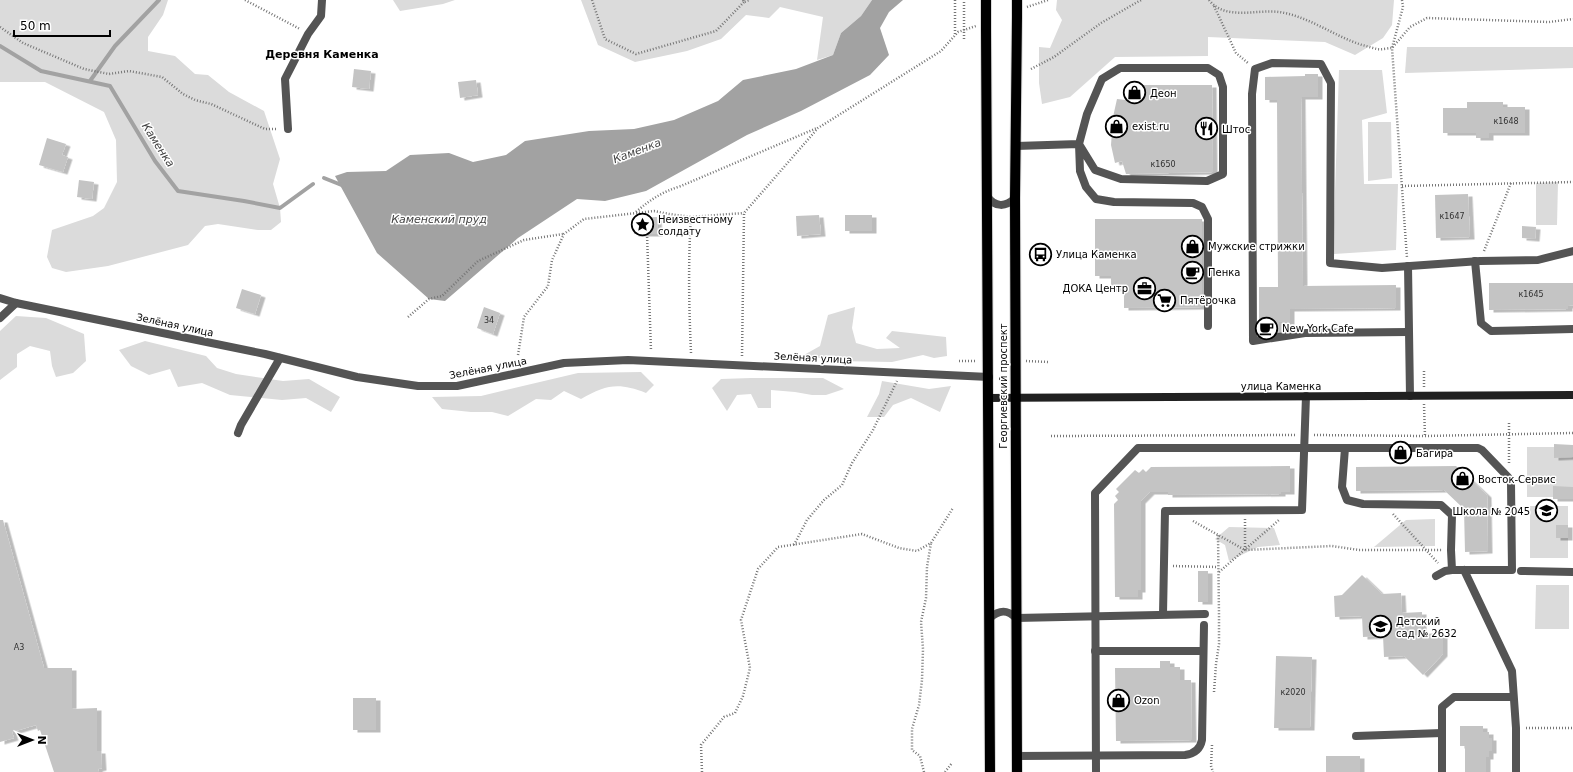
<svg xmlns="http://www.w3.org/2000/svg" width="1573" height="772" font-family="'DejaVu Sans',sans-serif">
<defs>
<filter id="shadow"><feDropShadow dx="4.5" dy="2.5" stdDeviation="0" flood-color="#0004"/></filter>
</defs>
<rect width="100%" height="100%" fill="#fff"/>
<g fill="#dbdbdb">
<polygon points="0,0 168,0 163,15 148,37 148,51 175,56 195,74 208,75 229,92 264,111 280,159 273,184 280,208 281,222 271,230 258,230 218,224 205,226 188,245 108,266 66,272 52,268 47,257 52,230 93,216 104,208 117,182 116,140 104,112 45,82 0,82"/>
<polygon points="393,0 455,0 443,4 400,11"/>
<polygon points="581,0 872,0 861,16 841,33 833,55 817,60 823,17 780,7 769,18 746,15 721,39 687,51 635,62 598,45"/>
<polygon points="1057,0 1394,0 1392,25 1383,38 1355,55 1325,42 1208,37 1208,56 1115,57 1070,97 1042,104 1039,83 1039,47 1050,48 1062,20 1056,10"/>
<polygon points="1407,47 1573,47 1573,68 1405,73"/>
<polygon points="1339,70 1382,70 1387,113 1362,120 1364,184 1398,184 1396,250 1334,254 1334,223"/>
<polygon points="1368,122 1391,122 1392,178 1368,181"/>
<polygon points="1558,182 1557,225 1536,225 1536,183"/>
<polygon points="855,307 852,328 856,343 877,349 900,348 886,338 892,331 946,337 947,356 934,358 923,355 892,362 837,361 804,355 820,346 828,315"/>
<polygon points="16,316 46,318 84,334 86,361 73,373 56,377 52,366 50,351 30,346 17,354 17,367 0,380 0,331"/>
<polygon points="145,341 206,356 217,368 236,374 283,381 309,379 340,397 331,412 306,398 282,400 230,395 202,383 178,387 170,369 149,375 131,366 119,350"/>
<path d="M641 372 654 385 646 393C618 382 606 385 581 399L564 391 551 400 536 399 508 416 492 412H471L442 409 432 397 481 396 578 373Z"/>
<polygon points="751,378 823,378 844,389 826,395 812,395 795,392 771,390 771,408 758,408 751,394 737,395 727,411 712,388 721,379"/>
<polygon points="882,381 929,389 951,386 940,412 911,398 893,405 884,417 867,417 879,394"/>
<rect x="1527" y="447" width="46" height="50"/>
<rect x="1530" y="506" width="38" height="52"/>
<polygon points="1435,519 1435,546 1374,547 1406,520"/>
<polygon points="1229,527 1274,528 1280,545 1258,547 1229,561 1225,545 1215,539"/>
<polygon points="1536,585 1569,585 1569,629 1535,629"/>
</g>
<polygon fill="#a2a2a2" points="872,0 903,0 889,12 880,28 889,55 870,75 801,111 747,135 646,191 605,201 577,199 518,238 445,301 429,299 377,253 335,176 347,172 386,171 410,155 449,153 473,162 506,155 525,141 589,131 634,129 674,120 718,101 743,80 796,69 833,55 841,33 861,16"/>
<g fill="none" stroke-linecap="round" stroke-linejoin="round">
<g stroke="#a2a2a2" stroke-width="4">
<polyline points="0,46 41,71 110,86 155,161 178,191 244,201 280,208 313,184"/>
<polyline points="90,81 115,46 159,0"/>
<polyline points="324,178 344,186"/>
</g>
</g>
<g fill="#c4c4c4" filter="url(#shadow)">
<polygon points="354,69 371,71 369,89 352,87"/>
<polygon points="1305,74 1318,74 1318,97 1301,97 1303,286 1396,285 1396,308 1290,309 1290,322 1279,322 1279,331 1259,333 1259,287 1278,287 1277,100 1265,100 1265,77 1305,76"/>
<polygon points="476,80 478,95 460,98 458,82"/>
<polygon points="1131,85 1212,85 1213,172 1126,174 1122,161 1115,163 1111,145 1113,117 1117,99 1126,100"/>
<polygon points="1467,102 1503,102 1503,107 1525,107 1525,133 1489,133 1489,138 1476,138 1476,133 1443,133 1443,108 1467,108"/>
<polygon points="47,138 66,144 62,155 68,157 63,172 39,165"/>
<polygon points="79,180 94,182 92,199 77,197"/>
<polygon points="1468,194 1470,237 1436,238 1435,195"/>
<polygon points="819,215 821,234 797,236 796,216"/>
<rect x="845" y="215" width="27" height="16"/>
<polygon points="657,217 658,234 634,234 633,218"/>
<polygon points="1095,219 1202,219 1202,307 1124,308 1124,289 1111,289 1111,276 1095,276"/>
<polygon points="1522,226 1536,227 1535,239 1522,238"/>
<polygon points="1489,283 1573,283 1573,305 1568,306 1568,309 1489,310"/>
<polygon points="242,289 261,295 255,314 236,308"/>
<polygon points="484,307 500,313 493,334 477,328"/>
<polygon points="1554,444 1573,445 1573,457 1554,458"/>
<polygon points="1290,466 1290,492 1281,492 1281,494 1168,495 1168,492 1150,492 1141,501 1141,590 1138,590 1138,597 1115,597 1114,504 1118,500 1115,496 1119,492 1116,489 1135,470 1139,473 1143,469 1146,472 1151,467"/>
<polygon points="1456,466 1487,495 1488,551 1465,552 1464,509 1444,490 1356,491 1356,467"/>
<polygon points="1553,486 1573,487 1573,499 1553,499"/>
<polygon points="0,520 3,520 44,668 72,668 72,709 97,708 97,751 101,751 102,768 98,769 99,772 54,772 40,730 38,731 36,725 12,732 14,738 0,742"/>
<rect x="1556" y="525" width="12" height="13"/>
<rect x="1198" y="571" width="10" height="31"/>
<polygon points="1362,575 1382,594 1401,593 1402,613 1422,612 1422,634 1443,633 1443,654 1423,675 1404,656 1384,657 1383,636 1363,637 1362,616 1335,617 1334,596 1342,595"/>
<polygon points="1276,656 1312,657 1310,728 1274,728"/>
<polygon points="1160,661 1170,661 1170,667 1180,667 1180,680 1191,680 1192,740 1116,741 1115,668 1160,668"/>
<rect x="353" y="698" width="23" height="32"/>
<polygon points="1460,726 1483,726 1483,732 1489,732 1489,738 1492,738 1492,751 1489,751 1489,757 1486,757 1486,772 1465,772 1465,746 1460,746"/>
<rect x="1326" y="756" width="34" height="16"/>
</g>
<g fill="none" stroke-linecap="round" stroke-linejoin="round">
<defs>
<g id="primary">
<polyline points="986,29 990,772"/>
<polyline points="1017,772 1015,198 1017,17"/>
</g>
</defs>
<use href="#primary" stroke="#dbdbdb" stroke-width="12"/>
<g stroke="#767676" stroke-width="2.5" stroke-dasharray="1 2" stroke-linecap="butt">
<polyline points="245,0 300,29"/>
<polyline points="592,0 605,39 636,54 716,31 744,2"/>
<polyline points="743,0 744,2 749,0"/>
<polyline points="955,0 955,35"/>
<path d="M1209 0C1225 21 1257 9 1279 12 1308 16 1334 36 1362 45 1367 46 1372 48 1377 49 1382 50 1388 48 1392 48L1410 27 1427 18 1549 22 1573 19"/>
<polyline points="1402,0 1403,7 1392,48 1407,258"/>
<polyline points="1214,6 1236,53 1248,63"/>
<polyline points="1027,7 1048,0"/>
<polyline points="0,27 23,43 84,69 109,74 129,71 162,77 183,94 195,100 211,104 265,129 278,129"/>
<polyline points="1031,69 1054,57 1101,23 1141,0"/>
<polyline points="1402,186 1573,182"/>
<path d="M636 212C651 199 662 192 681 186L817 128"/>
<polyline points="647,234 651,351"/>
<polyline points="1484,251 1511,183"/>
<polyline points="408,317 429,299 442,296 478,261 524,240 563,234"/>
<path d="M691 353C689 308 688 263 691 217L744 213"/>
<polyline points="518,355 524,317 548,286 552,260 564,234 584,219 654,211 669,214 691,217"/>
<polyline points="742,356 744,213 818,128 941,51 958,32 976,26"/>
<polyline points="959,361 977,361"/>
<polyline points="1026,361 1048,362"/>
<polyline points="1424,371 1424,387"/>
<polyline points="1424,404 1425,437"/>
<polyline points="1314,435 1425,436 1573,433"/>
<polyline points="1051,436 1295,435"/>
<polyline points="1509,463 1509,421"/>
<polyline points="1393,514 1438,563"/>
<polyline points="1193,521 1245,550 1332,546 1359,550 1442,550"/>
<polyline points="794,545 807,520 824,500 842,485 852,463 873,430 897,381"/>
<polyline points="1245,550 1245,519"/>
<polyline points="1173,566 1218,567"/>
<polyline points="1219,572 1279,520"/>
<polyline points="1214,692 1216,664 1219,644 1219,615 1218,535"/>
<polyline points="1526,728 1573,728"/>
<polyline points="1212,745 1211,766 1213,772"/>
<polyline points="702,772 701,745 724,717 735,713 743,696 750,668 741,620 758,569 778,547 862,534 899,548 917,551 931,543 953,508"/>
<polyline points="924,772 920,756 912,750 912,729 919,705 922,680 923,649 921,622 926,598 927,567 931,543"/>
<polyline points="945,772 952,763"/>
</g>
<g stroke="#545454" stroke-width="8">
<polyline points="288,129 285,79 308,34 321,16 322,0"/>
<polyline points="1016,146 1079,144 1095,170 1121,179 1207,181 1223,174 1223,87 1219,75 1208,68 1120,68 1102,79 1087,114 1079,144 1080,171 1086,187 1096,199 1114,202 1193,203 1202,207 1208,219 1208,326"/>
<polyline points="1475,261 1481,323 1491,331 1573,329"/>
<polyline points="1408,266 1410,396"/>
<polyline points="1408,332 1305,333 1253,341 1252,94 1255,69 1272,63 1321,64 1331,83 1330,263 1382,268 1480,261 1538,260 1573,251"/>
<polyline points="238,433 241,425 280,358"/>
<polyline points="1345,448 1342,487 1347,500 1363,504 1441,505 1452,515 1451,550 1452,570"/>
<polyline points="1464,570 1512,671 1516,728 1516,772"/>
<polyline points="1521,571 1573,572"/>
<polyline points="1163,614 1165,511 1302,510 1306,396"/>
<polyline points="1016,618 1205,614"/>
<polyline points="1095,651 1203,651"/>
<polyline points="1356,736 1442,733"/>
<path d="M1016 756 1185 755C1194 754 1200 750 1202 740L1204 625"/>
<polyline points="1096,772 1095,493 1138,448 1478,448 1482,450 1508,477 1511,483 1512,570 1452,570 1445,571 1436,576"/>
<polyline points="1442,772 1442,707 1454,697 1513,697"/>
</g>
<g stroke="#545454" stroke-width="8">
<path d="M987 196C995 208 1006 207 1015 198"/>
<polyline points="0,298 16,303 265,354 357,377 418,386 457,386 564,363 628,360 989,377"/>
<polyline points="0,318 16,303"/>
<path d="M990 618C999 610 1007 609 1016 618"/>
</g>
<polyline stroke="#212121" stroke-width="8" points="989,398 1573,395"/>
<use href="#primary" stroke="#000" stroke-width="10"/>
<defs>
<g id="primary-bridge">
<polyline points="1017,17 1017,0"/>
<polyline points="986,29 986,0"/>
</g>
</defs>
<use href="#primary-bridge" stroke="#dbdbdb" stroke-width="12" stroke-linecap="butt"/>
<polyline stroke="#767676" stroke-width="2.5" stroke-dasharray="1 2" stroke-linecap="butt" points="964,39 964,0"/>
<use href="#primary-bridge" stroke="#000" stroke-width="10"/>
</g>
<defs>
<symbol id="shop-ring" viewBox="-11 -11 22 22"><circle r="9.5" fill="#fff" stroke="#000" stroke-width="1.5"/><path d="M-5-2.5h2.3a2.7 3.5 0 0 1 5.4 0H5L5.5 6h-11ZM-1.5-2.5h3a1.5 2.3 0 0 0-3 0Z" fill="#000"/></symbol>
<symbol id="restaurant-ring" viewBox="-11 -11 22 22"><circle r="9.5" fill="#fff" stroke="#000" stroke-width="1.5"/><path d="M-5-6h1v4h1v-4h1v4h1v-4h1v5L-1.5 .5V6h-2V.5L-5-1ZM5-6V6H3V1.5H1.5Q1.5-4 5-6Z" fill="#000"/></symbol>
<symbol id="sight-ring" viewBox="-11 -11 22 22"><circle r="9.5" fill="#fff" stroke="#000" stroke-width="1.5"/><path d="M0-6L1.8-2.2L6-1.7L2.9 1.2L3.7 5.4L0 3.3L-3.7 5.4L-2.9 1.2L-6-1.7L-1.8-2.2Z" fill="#000"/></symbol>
<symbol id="bus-ring" viewBox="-11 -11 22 22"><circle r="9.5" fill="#fff" stroke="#000" stroke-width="1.5"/><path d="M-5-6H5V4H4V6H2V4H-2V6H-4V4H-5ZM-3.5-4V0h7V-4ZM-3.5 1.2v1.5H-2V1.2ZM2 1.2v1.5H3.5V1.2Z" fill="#000"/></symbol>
<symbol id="cafe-ring" viewBox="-11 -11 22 22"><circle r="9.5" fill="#fff" stroke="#000" stroke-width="1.5"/><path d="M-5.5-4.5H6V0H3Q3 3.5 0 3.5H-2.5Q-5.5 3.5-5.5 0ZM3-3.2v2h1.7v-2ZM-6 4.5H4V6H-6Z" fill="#000"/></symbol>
<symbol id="office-ring" viewBox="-11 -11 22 22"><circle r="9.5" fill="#fff" stroke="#000" stroke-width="1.5"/><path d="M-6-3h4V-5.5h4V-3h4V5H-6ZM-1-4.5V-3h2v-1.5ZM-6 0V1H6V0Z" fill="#000"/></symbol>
<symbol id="supermarket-ring" viewBox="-11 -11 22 22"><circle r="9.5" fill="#fff" stroke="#000" stroke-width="1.5"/><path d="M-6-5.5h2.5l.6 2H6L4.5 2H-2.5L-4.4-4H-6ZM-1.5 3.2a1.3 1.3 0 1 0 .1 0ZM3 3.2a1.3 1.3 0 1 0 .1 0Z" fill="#000"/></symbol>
<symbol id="school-ring" viewBox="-11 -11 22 22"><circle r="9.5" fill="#fff" stroke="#000" stroke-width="1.5"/><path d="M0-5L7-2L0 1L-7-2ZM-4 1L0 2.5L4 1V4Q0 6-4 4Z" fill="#000"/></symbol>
</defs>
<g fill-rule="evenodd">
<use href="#shop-ring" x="1122" y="80" width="25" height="25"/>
<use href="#shop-ring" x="1104" y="114" width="25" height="25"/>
<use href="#restaurant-ring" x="1194" y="116" width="25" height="25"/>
<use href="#sight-ring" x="630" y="212" width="25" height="25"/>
<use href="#shop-ring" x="1180" y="234" width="25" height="25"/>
<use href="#bus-ring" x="1028" y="242" width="25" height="25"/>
<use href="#cafe-ring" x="1180" y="260" width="25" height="25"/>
<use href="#office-ring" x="1132" y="276" width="25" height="25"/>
<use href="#supermarket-ring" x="1152" y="288" width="25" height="25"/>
<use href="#cafe-ring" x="1254" y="316" width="25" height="25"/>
<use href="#shop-ring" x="1388" y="440" width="25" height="25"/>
<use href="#shop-ring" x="1450" y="466" width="25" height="25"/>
<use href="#school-ring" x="1534" y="498" width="25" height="25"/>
<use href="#school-ring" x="1368" y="614" width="25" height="25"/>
<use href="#shop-ring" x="1106" y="688" width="25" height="25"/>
</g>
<g text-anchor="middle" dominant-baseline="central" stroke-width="3" stroke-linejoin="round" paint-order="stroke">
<g font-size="8" fill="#313131">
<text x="1506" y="121">к1648</text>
<text x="1163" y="164">к1650</text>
<text x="1452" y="216">к1647</text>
<text x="1531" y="294">к1645</text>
<text x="489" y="320">34</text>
<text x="19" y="647">А3</text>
<text x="1293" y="692">к2020</text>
</g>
<g font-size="10" fill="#000" stroke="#fff" text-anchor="start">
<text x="1150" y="93">Деон</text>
<text x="1132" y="126">exist.ru</text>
<text x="1222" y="129">Штос</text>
<text x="658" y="219">Неизвестному<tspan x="658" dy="12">солдату</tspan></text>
<text x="1208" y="246">Мужские стрижки</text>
<text x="1056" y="254">Улица Каменка</text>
<text x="1208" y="272">Пенка</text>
<text x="1128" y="288" text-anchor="end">ДОКА Центр</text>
<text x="1180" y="300">Пятёрочка</text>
<text x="1282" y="328">New York Cafe</text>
<text x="1416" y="453">Багира</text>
<text x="1478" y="479">Восток-Сервис</text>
<text x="1530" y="511" text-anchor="end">Школа № 2045</text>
<text x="1396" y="621">Детский<tspan x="1396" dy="12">сад № 2632</tspan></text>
<text x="1134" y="700">Ozon</text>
</g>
<g font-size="10" fill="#000" stroke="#fff">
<text transform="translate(175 325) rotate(12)">Зелёная улица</text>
<text transform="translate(813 358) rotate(3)">Зелёная улица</text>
<text transform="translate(488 368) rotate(-11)">Зелёная улица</text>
<text transform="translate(1003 386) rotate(-90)">Георгиевский проспект</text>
<text x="1281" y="386">улица Каменка</text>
</g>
<g font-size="11" font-weight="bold" fill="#000" stroke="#fff">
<text x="322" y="54">Деревня Каменка</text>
</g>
<g font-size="11" font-style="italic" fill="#434343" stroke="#fff">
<text transform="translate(158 145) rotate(57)">Каменка</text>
<text transform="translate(637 151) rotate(-21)">Каменка</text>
<text x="439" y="219">Каменский пруд</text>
</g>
</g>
<g transform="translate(32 740) rotate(90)" stroke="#ffffff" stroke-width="3" paint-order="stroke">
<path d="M0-3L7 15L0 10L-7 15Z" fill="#000000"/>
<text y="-6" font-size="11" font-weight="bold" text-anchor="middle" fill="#000000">N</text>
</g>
<path d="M14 30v6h96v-6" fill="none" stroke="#000000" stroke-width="2"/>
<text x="20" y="30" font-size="12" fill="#000000" stroke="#ffffff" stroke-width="3" paint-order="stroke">50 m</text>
</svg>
